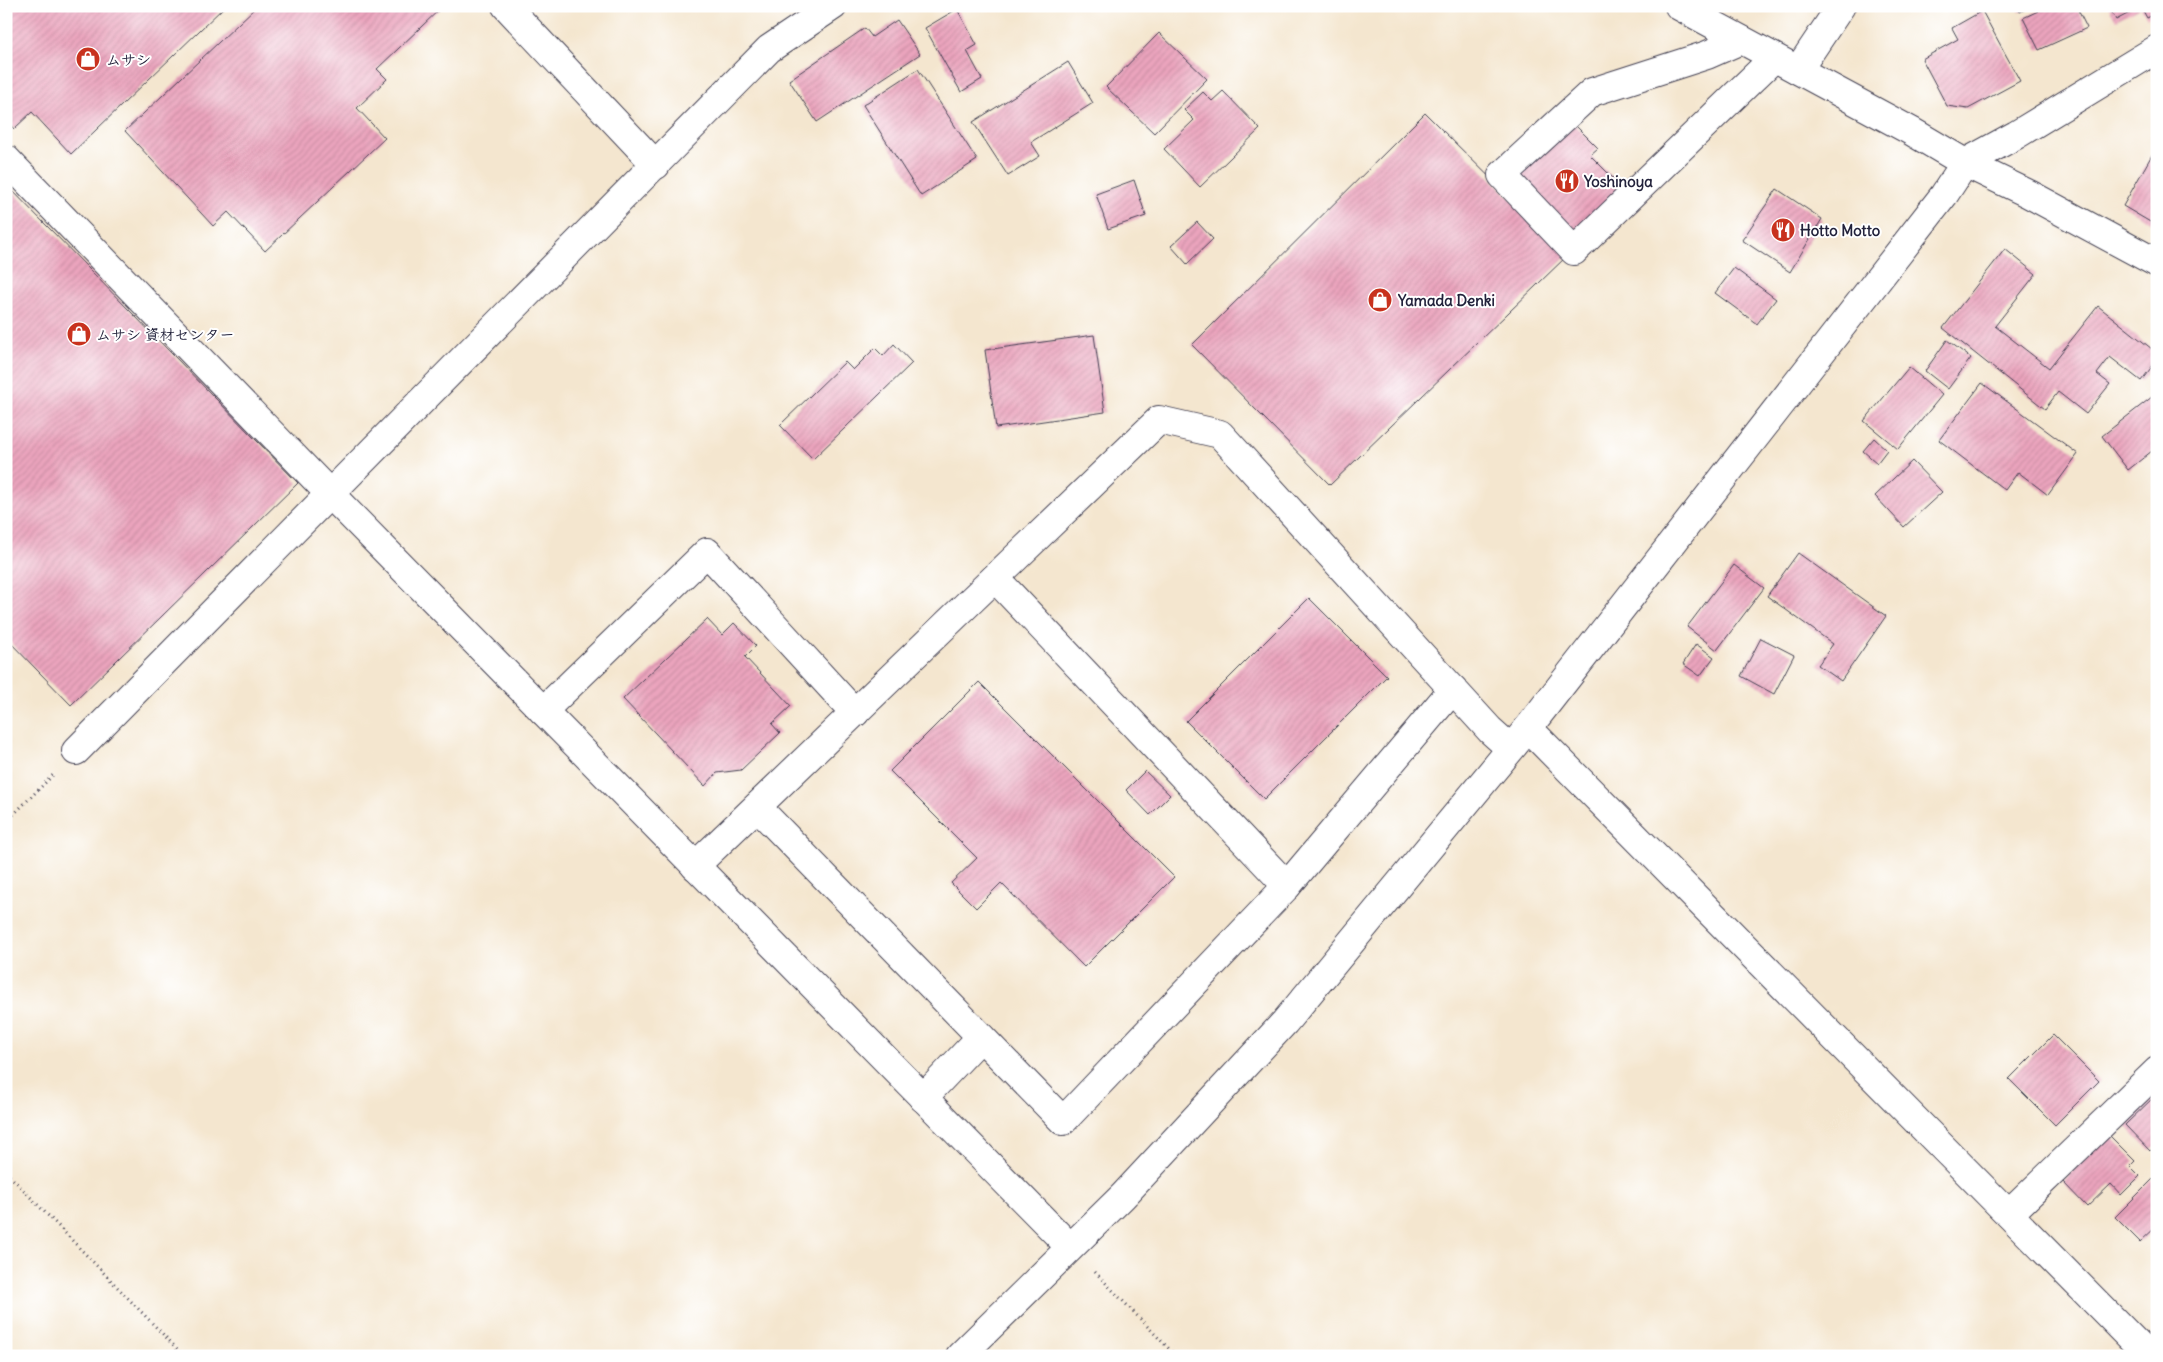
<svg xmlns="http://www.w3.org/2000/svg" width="2163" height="1362" font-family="Delius,'Klee One',sans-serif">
<defs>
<pattern id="building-hatch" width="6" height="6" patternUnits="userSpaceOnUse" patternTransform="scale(1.25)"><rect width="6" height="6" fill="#eba4bd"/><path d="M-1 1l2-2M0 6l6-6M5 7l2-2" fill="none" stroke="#c98da3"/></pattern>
</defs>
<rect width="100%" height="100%" fill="#fff"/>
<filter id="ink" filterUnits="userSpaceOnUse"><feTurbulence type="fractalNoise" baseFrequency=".02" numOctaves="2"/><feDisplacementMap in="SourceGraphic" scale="10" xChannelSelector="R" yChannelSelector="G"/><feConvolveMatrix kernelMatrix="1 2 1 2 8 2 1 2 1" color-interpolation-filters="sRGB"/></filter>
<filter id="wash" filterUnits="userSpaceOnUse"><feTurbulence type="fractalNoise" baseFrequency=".0096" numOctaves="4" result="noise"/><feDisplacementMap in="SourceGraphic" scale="20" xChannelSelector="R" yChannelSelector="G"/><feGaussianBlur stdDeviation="1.12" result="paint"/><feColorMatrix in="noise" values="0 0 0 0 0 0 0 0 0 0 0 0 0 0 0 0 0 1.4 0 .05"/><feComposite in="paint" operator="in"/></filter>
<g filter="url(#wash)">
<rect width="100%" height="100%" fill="#f4e6cf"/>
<g id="blocks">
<g fill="url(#building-hatch)">
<polygon points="6,6 225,6 71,154 32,112 14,129 6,120"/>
<polygon points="257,6 443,6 377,69 387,79 357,108 385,138 265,251 228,212 213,226 125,131"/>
<polygon points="2017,6 2031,6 2020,12"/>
<polygon points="2049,6 2076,6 2087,28 2039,50 2023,18"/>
<polygon points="2108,6 2157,6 2157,13 2147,18 2141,7 2116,20"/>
<polygon points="957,9 977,45 967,51 982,79 961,92 925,28"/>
<polygon points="1982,11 2020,81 1968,109 1947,106 1922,59 1958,39 1952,28"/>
<polygon points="897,20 920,54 817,122 789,80 865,28 872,37"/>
<polygon points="1159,33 1207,79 1154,133 1106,87"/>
<polygon points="1068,62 1093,103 1031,142 1040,156 1008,176 973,122"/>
<polygon points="918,69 977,160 921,196 863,105"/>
<polygon points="1223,91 1260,129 1200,187 1164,149 1194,120 1184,110 1203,92 1212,101"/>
<polygon points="1425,113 1568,255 1330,485 1192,345"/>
<polygon points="1566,116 1598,148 1590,155 1625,190 1575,240 1509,173"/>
<polygon points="2157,146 2157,226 2123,206"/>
<polygon points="1134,180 1146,216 1108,229 1096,194"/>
<polygon points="6,184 298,483 71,705 6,638"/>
<polygon points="1777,189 1822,219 1790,272 1742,240"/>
<polygon points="1197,222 1213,239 1187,264 1171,246"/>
<polygon points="2005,249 2036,274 1995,326 2049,368 2098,306 2157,353 2157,360 2141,381 2110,357 2097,374 2110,384 2086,414 2058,392 2045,409 1943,328"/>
<polygon points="1734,268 1776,299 1757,324 1715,293"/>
<polygon points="1094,335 1105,412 996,428 985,350"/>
<polygon points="1947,340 1971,358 1948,389 1925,371"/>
<polygon points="894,344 912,363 813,459 780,425 845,362 853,370 875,348 883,356"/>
<polygon points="1909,367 1942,395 1898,449 1864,421"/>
<polygon points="1982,383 2078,454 2048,495 2018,472 2005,490 1939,440"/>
<polygon points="2157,393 2157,447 2128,470 2102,436"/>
<polygon points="1874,438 1887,450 1877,463 1863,451"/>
<polygon points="1912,461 1942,492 1904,527 1875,496"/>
<polygon points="1798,553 1886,616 1841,681 1818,665 1833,644 1767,596"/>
<polygon points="1734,565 1764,588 1717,650 1687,627"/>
<polygon points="1309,598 1387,676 1264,799 1186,721"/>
<polygon points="707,619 722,635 734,623 756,646 745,657 791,706 772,724 780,733 741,770 717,773 705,786 623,699"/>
<polygon points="1761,638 1794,655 1774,694 1741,676"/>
<polygon points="1696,644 1714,657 1700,676 1683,664"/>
<polygon points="979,682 1174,877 1084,967 1001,883 976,908 951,883 977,858 890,771"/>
<polygon points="1145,771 1170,795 1150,815 1126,790"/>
<polygon points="2053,1035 2099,1081 2055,1125 2009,1079"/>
<polygon points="2157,1094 2157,1144 2150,1151 2125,1125"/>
<polygon points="2109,1135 2135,1161 2130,1166 2140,1176 2121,1195 2111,1184 2087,1207 2062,1181"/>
<polygon points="2153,1179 2157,1184 2157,1226 2140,1242 2115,1217"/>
</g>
</g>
</g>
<g filter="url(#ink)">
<use href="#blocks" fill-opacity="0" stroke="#423f51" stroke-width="1"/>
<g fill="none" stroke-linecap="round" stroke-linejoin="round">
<defs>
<g id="minor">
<polyline points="506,6 656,165"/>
<polyline points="1679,6 1911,131 1965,163 2029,194 2157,263"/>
<polyline points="1741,40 1707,55 1592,92 1502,175 1574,251 1774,58"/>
<polyline points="1798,70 1841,6"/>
<polyline points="6,159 330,494 1070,1247"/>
<polyline points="995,578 1287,886 1453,689"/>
<polyline points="543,711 707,552 855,713"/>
<polyline points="1528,728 2149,1356"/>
<polyline points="76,751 769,49 833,6"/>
<polyline points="757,807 1063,1121 1287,886"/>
<polyline points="695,866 1159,420 1220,434 1490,730 1510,748"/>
<polyline points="923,1098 981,1037"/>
<polyline points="2009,1214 2157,1071"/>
<polyline points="960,1356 1123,1196 1285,1022 1528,728 1944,195 1965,163 2016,135 2157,49"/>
</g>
</defs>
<use href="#minor" stroke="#423f51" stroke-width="30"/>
<g stroke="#423f51" stroke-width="3" stroke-dasharray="1 4" stroke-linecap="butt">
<polyline points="6,822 53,775"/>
<polyline points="6,1172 184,1356"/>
<polyline points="1095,1272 1176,1356"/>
</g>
<use href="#minor" stroke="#fff" stroke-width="28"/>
</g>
</g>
<defs>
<symbol id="shop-disc" viewBox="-11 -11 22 22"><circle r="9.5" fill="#c8321e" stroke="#fff"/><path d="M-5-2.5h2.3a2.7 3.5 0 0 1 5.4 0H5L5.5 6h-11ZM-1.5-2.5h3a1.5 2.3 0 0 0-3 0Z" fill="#fff"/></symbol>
<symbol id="restaurant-disc" viewBox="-11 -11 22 22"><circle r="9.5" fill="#c8321e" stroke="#fff"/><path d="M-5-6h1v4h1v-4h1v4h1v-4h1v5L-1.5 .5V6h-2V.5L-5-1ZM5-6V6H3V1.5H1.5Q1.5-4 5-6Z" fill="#fff"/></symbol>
</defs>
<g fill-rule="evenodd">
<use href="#shop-disc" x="74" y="45" width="28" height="28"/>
<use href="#restaurant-disc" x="1553" y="167" width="28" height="28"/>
<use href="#restaurant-disc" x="1769" y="216" width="28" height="28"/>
<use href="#shop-disc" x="1366" y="286" width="28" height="28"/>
<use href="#shop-disc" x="65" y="320" width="28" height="28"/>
</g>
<g text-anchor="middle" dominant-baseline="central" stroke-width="4" stroke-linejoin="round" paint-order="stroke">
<g font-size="15" font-weight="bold" fill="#22223b" stroke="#fff" text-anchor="start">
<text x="106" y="59">ムサシ</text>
<text x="1584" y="181">Yoshinoya</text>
<text x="1800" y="230">Hotto Motto</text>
<text x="1398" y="300">Yamada Denki</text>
<text x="96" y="334">ムサシ 資材センター</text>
</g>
</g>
<rect width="2163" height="1362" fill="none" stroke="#fff" stroke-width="25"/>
</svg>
